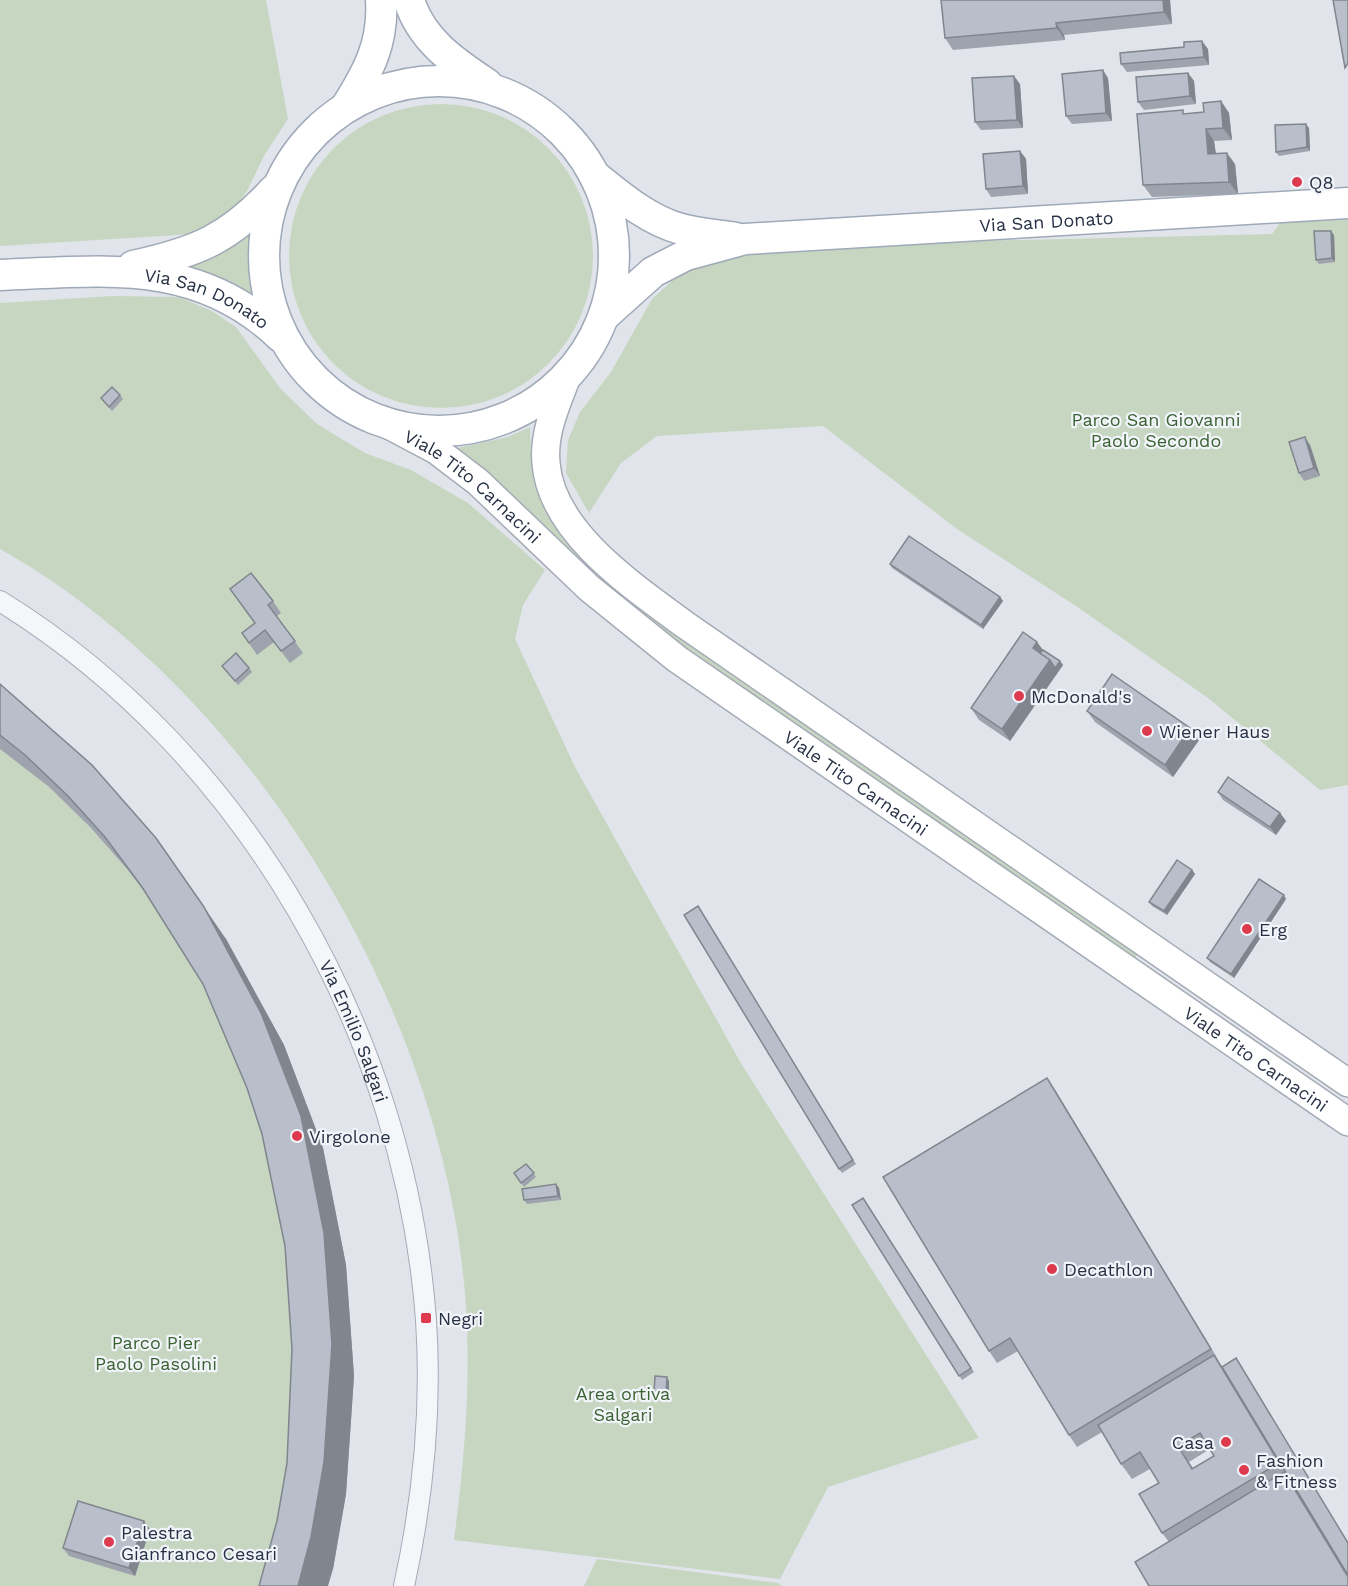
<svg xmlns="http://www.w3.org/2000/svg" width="1348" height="1586" font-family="'Work Sans',sans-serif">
<rect width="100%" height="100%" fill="#e1e5eb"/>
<g fill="#c6d6c1">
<polygon points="0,0 266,0 288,119 265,154 247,191 230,215 194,234 0,246"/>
<circle cx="441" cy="256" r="152"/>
<polygon points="1348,208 1348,785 1320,790 1208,698 1076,606 957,529 823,426 657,436 621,463 589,513 566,473 568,440 580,412 611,372 652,299 671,282 675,273 704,259 815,245 1272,234 1287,214"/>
<polygon points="252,229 249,263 258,299 237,285 186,266 217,256"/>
<path d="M112 296 179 297 212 311 236 327 280 388 317 424 365 453 411 470 468 503 545 570 523 605 515 639 575 767 742 1065 979 1438 828 1487 780 1579 454 1540C464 1463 471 1386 466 1308 448 1018 255 692 0 549V303Z"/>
<polygon points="530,427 531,457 538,491 573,543 1139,952 1134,960 673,638 622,599 489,473 457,448 508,437"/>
<polygon points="0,747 48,786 90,827 127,869 165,918 225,1016 297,1220 290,1586 0,1586"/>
<polygon points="597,1559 778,1583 782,1586 584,1586"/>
</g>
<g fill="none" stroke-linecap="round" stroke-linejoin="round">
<defs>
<g id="street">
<path id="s1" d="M0 601C246 753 405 1034 426 1320 432 1409 423 1499 404 1586"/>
</g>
<g id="secondary">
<path d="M568 374C557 403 543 432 546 463 551 532 633 586 684 624L1348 1083"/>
<path id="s2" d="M383 422 436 450 478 482 589 588 677 659 1348 1122"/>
</g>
<g id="primary">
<path d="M409 0C421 40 454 62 487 84"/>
<circle cx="439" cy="256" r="175"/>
<path d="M346 107C368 72 384 43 381 0"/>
<path d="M594 175C620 196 648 220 681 229 699 234 718 235 736 238"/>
<path d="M133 266C197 252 229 239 274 190"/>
<path id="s3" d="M0 275C105 271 198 257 281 337"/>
<path id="s4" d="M604 316 653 272 686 255 745 239 1348 203"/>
</g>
</defs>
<use href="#street" stroke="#a5abb6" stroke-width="22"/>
<use href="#secondary" stroke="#a5abb6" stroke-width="30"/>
<use href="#primary" stroke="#9fa9b8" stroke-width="33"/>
<use href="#street" stroke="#f4f6f9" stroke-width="20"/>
<use href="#secondary" stroke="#fff" stroke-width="27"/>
<use href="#primary" stroke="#fff" stroke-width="30"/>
</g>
<g fill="#9ea3ae" fill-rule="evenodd">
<polygon points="941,0 1170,0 1172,24 1064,35 1065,40 953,50 945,38"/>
<polygon points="1208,49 1209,65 1127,72 1121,64"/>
<polygon points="1188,73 1194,81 1196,104 1144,110 1138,102"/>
<polygon points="1108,78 1112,121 1072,124 1066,116"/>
<polygon points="1020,84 1023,128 981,130 975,122"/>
<polygon points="1221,101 1229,113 1232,140 1214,141 1216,153 1235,164 1238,194 1152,197 1143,185 1185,114 1204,112"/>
<polygon points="1309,128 1310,151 1279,156 1276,152"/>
<polygon points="1020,151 1026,159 1028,194 991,197 986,189"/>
<polygon points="1334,235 1335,262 1319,264 1316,260"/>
<polygon points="120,395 123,399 112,411 101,398"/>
<polygon points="1310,445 1320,476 1304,481 1299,473"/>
<polygon points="890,564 1000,597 1003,601 983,629 892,568"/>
<polygon points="230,589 273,601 281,613 277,616 303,653 290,663 274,642 257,655 242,633 255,623"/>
<polygon points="1043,650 1060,661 1063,665 1010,741 979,720 971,708"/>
<polygon points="222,666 249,668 252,672 238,685"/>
<polygon points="0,684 226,939 284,1045 323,1148 346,1265 354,1376 346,1494 333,1569 277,1521 287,1463 292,1349 285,1246 262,1134 247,1088 203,984 151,900 127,869 90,827 48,786 0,749"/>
<polygon points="1087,711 1190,728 1199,740 1173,777 1095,722"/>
<polygon points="1218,792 1280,813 1286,821 1276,835 1223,800"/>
<polygon points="1192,870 1195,874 1167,915 1152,906 1149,902"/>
<polygon points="1286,899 1234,978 1210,962 1207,958"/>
<polygon points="684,915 856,1164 842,1173 839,1169"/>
<path d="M1055 1090 1219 1362 1348 1542H1169L1162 1533 1159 1483 1150 1469 1132 1479 1121 1464 1102 1432 1077 1447 1069 1435 1018 1351 997 1363 989 1351ZM1210 1449 1214 1456 1193 1468 1189 1462Z"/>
<polygon points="526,1164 536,1177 524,1187 514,1173"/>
<polygon points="556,1184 559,1188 561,1200 527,1204 524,1200"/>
<polygon points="863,1198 974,1372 962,1380 852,1205"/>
<polygon points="669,1381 669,1397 657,1396 654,1392"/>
<polygon points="150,1529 135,1576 69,1556 63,1548"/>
</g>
<g fill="#81858d">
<polygon points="1163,0 1170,0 1172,24 1164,12"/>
<polygon points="1056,23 1064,35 1065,40 1057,28"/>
<polygon points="1202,41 1208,49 1209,65 1204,57"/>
<polygon points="1103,70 1108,78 1112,121 1106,113"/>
<polygon points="1188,73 1194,81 1196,104 1190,96"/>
<polygon points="1014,76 1020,84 1023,128 1017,120"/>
<polygon points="1221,101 1229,113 1232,140 1223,128"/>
<polygon points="1306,124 1309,128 1310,151 1307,147"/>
<polygon points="1206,129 1214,141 1217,165 1208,154"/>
<polygon points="1020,151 1026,159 1028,194 1023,186"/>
<polygon points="1227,153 1235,164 1238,194 1229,182"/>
<polygon points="1331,231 1334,235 1335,262 1332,258"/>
<polygon points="1305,437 1310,445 1320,476 1314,468"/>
<polygon points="1000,597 1003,601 983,629 981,625"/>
<polygon points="1037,642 1046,654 1042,659 1033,648"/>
<polygon points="1050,660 1060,661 1063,665 1010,741 1002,729"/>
<polygon points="1190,728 1199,740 1173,777 1165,765"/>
<polygon points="1280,813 1286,821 1276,835 1270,827"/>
<polygon points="1192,870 1195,874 1167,915 1164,911"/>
<polygon points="1284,895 1286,899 1234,978 1231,974"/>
<polygon points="204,907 226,939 284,1045 323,1148 346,1265 354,1376 346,1494 333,1569 328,1586 298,1586 324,1233"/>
<polygon points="1047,1078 1055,1090 1219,1361 1211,1349"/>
<polygon points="556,1184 559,1188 561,1200 558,1196"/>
<polygon points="1214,1355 1225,1371 1290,1479 1279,1463"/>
<polygon points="667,1377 669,1381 669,1397 666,1393"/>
<polygon points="1284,1472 1295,1488 1348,1575 1348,1577"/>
<polygon points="144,1521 150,1529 135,1576 129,1568"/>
</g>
<g fill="#b8beca" stroke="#81858d" stroke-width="1.5" fill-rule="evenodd">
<polygon points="941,0 1163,0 1164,12 1056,23 1057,28 945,38"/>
<polygon points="1333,0 1348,0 1348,63 1345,68"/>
<polygon points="1202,41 1204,57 1121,64 1120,53 1184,47 1184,42"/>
<polygon points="1103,70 1106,113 1066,116 1062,74"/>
<polygon points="1188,73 1190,96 1138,102 1136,77"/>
<polygon points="1014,76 1017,120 975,122 972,78"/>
<polygon points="1221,101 1223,128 1206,129 1208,154 1227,153 1229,182 1143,185 1137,114 1183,110 1183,114 1204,112 1203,103"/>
<polygon points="1306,124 1307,147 1276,152 1275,125"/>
<polygon points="1020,151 1023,186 986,189 983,154"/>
<polygon points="1314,231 1331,231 1332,258 1316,260"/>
<polygon points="112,387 120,395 109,407 101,398"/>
<polygon points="1305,437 1314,468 1299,473 1289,442"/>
<polygon points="909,536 1000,597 981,625 890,564"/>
<polygon points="251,573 273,601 268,605 295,641 281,651 265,630 249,643 242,633 255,623 230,589"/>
<polygon points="1023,632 1037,642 1033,648 1050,660 1002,729 971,708"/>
<polygon points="1043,650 1060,661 1055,668 1050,660 1040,653"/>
<polygon points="236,653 249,668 235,681 222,666"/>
<polygon points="1112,674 1190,728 1165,765 1087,711"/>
<polygon points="0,684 92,765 156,838 204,907 261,1013 301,1116 324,1233 332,1344 324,1462 311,1537 298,1586 259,1586 277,1521 287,1463 292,1349 285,1246 262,1134 247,1088 203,984 142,887 105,837 68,796 25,755 0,735"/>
<polygon points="1228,777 1280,813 1270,827 1218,792"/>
<polygon points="1177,860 1192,870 1164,911 1149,902"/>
<polygon points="1259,879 1284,895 1231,974 1207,958"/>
<polygon points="698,906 853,1160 839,1169 684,915"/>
<polygon points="1047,1078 1211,1349 1069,1435 1010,1338 989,1351 883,1177"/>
<polygon points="526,1164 534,1173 521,1183 514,1173"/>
<polygon points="556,1184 558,1196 524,1200 522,1189"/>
<polygon points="863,1198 971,1368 959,1376 852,1205"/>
<path d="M1214 1355 1279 1463 1162 1533 1139 1494 1159 1483 1140 1452 1121 1464 1098 1425ZM1200 1433 1214 1456 1192 1469 1178 1446Z"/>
<polygon points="1236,1358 1348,1543 1348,1575 1222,1367"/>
<polygon points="655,1376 667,1377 666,1393 654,1392"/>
<polygon points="1284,1472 1348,1577 1348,1586 1149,1586 1135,1562"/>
<polygon points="78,1501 144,1521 129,1568 63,1548"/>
</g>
<g fill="#dd3a4e" stroke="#f1f4f8" stroke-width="2">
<circle cx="1297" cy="182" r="6"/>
<circle cx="1019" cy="696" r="6"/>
<circle cx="1147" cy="731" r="6"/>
<circle cx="1247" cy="929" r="6"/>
<circle cx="297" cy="1136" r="6"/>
<circle cx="1052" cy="1269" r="6"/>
<rect x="420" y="1312" width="12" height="12" rx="3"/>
<circle cx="1226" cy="1442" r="6"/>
<circle cx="1244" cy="1470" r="6"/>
<circle cx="109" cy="1542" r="6"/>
</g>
<g text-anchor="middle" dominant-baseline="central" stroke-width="4.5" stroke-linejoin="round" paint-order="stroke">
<g font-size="18" fill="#273145" stroke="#f1f4f8" text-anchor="start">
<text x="1309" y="182">Q8</text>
<text x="1031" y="696">McDonald's</text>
<text x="1159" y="731">Wiener Haus</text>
<text x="1259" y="929">Erg</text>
<text x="309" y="1136">Virgolone</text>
<text x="1064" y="1269">Decathlon</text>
<text x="438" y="1318">Negri</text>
<text x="1214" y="1442" text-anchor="end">Casa</text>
<text x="1256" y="1460">Fashion<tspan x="1256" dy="21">&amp; Fitness</tspan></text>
<text x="121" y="1532">Palestra<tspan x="121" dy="21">Gianfranco Cesari</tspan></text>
</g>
<g font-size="18" fill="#273145" stroke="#f1f4f8">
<text stroke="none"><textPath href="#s4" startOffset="466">Via San Donato</textPath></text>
<text stroke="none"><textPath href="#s3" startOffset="212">Via San Donato</textPath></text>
<text stroke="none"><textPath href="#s2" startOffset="111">Viale Tito Carnacini</textPath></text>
<text stroke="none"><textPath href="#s2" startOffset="597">Viale Tito Carnacini</textPath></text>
<text stroke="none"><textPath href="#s1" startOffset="567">Via Emilio Salgari</textPath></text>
<text stroke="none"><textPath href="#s2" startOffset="1083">Viale Tito Carnacini</textPath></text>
</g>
<g font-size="18" fill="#3b6233" stroke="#f1f4f8">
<text x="1156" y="419">Parco San Giovanni<tspan x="1156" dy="21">Paolo Secondo</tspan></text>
<text x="156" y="1342">Parco Pier<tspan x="156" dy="21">Paolo Pasolini</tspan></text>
<text x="623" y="1393">Area ortiva<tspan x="623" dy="21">Salgari</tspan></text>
</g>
</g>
</svg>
